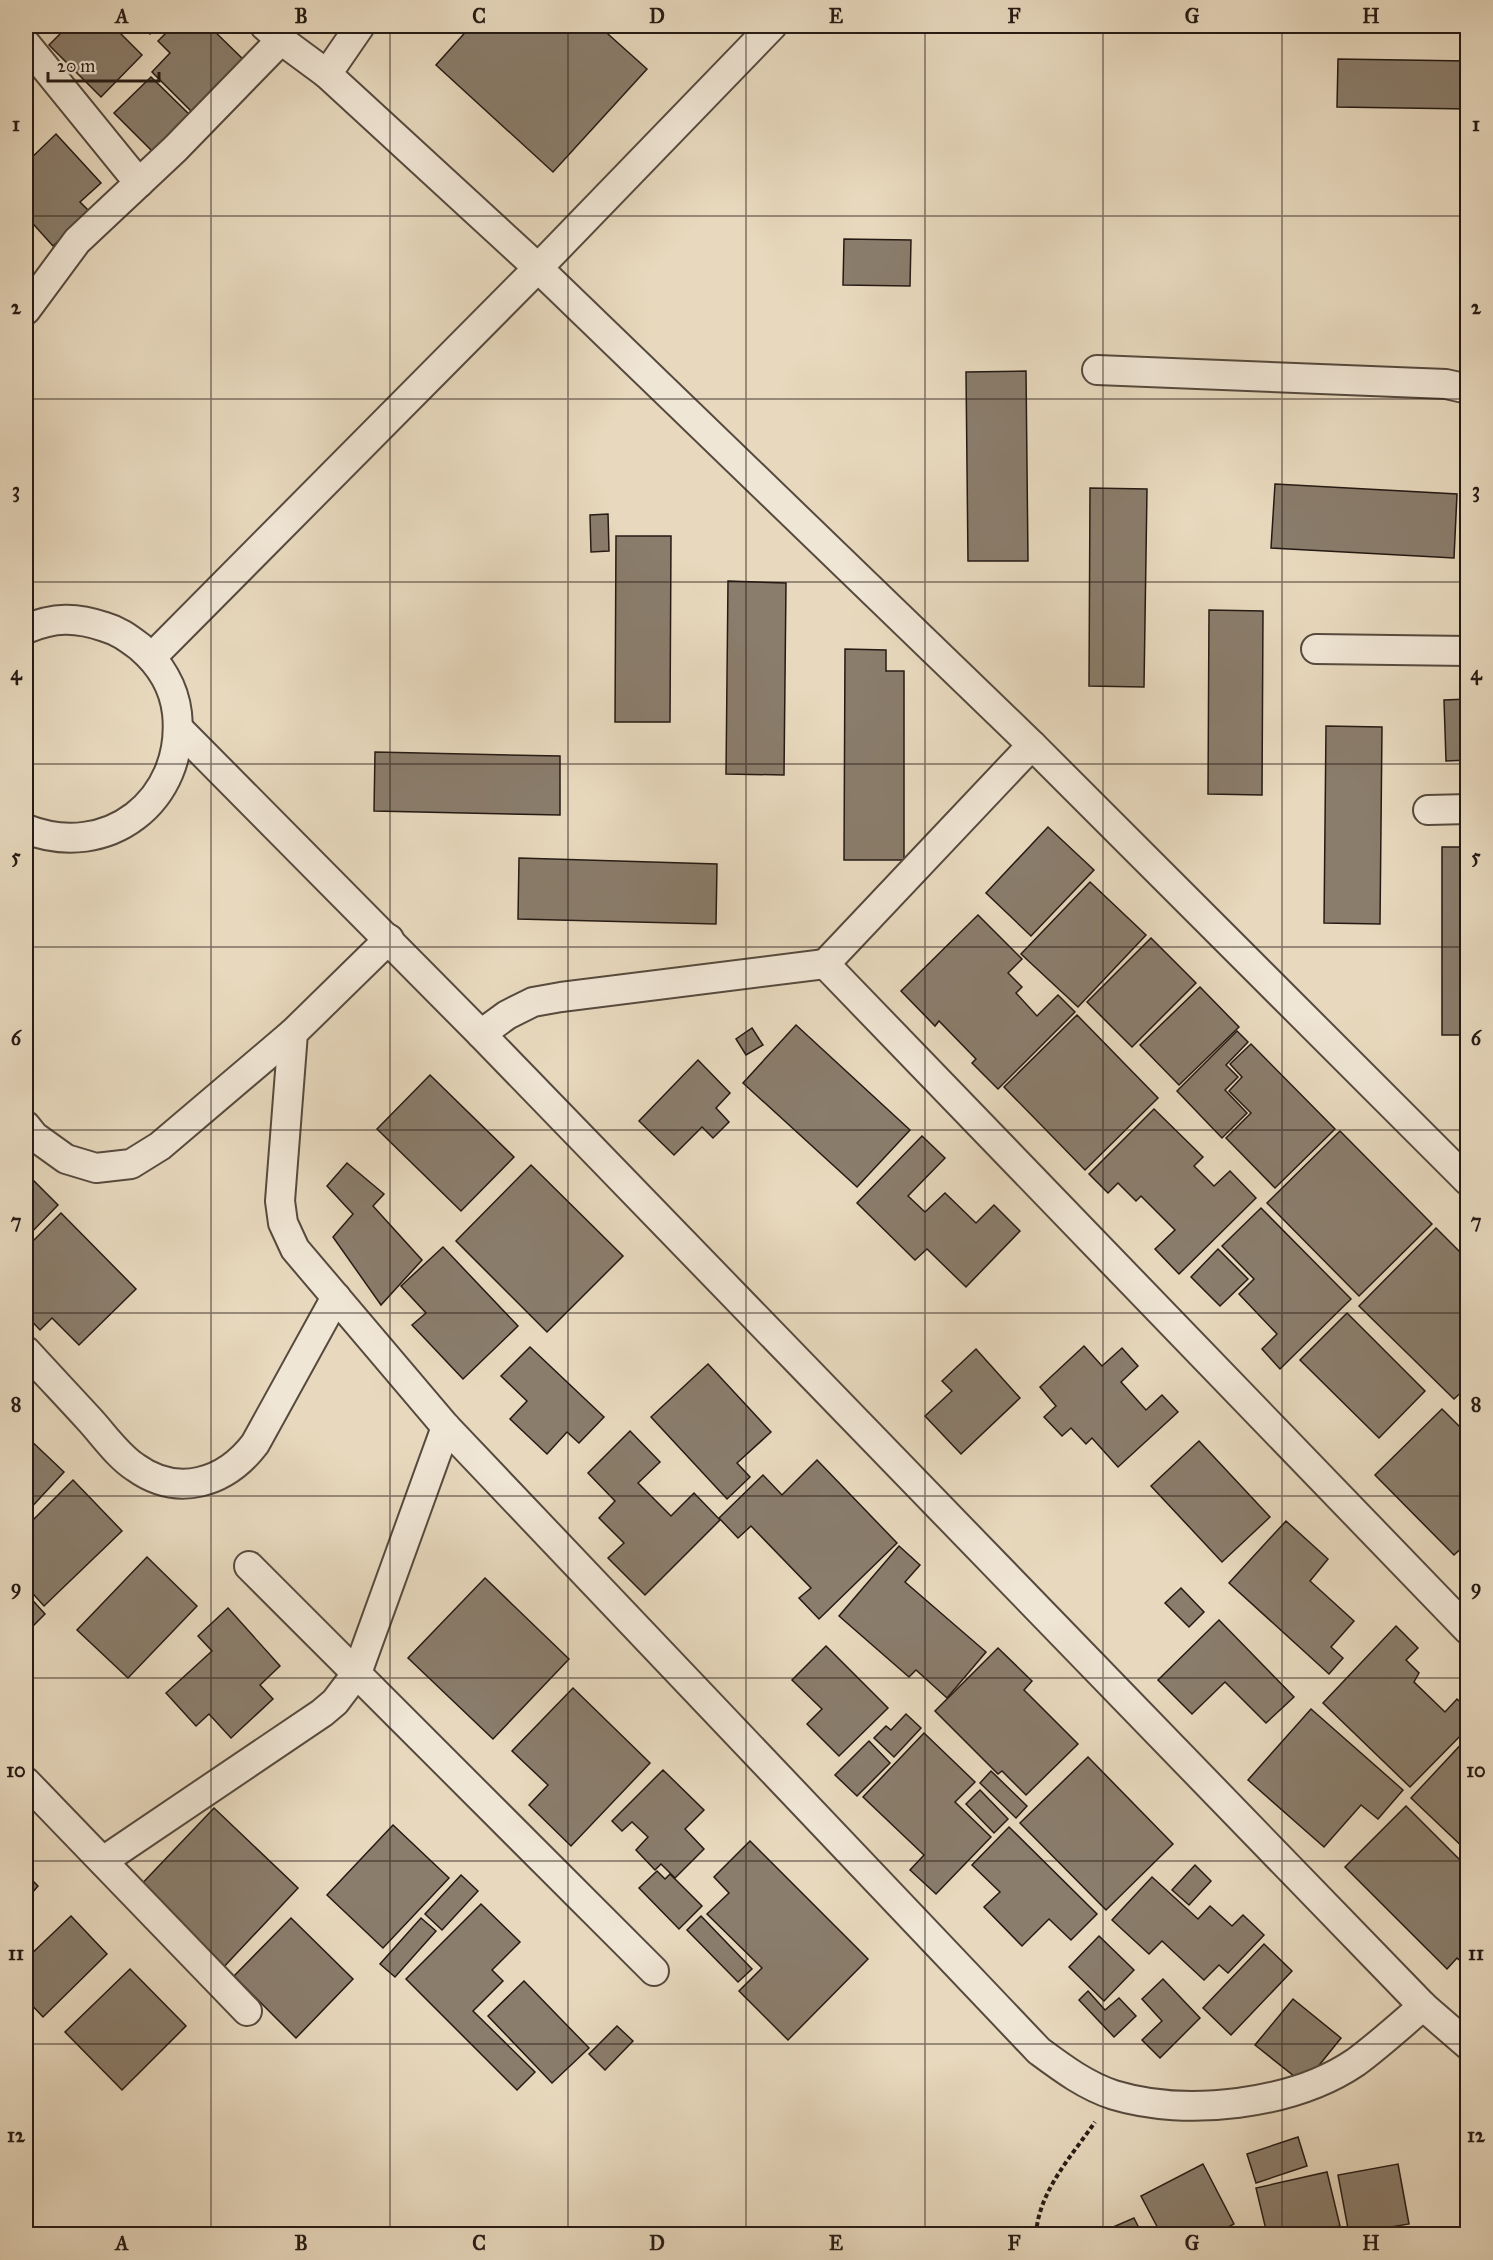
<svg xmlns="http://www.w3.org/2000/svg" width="1493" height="2260" font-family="'IM FELL Great Primer',serif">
<rect width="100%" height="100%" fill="#e8d9be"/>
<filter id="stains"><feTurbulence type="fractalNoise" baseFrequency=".00333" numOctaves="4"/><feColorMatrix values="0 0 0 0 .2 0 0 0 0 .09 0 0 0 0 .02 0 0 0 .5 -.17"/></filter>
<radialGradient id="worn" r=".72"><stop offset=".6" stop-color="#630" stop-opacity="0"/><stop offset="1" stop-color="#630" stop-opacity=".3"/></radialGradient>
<g fill="#8a7d6c" stroke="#251a14" stroke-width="1.5">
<polygon points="68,26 113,26 142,55 101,97 49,45"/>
<polygon points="143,26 160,26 150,34"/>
<polygon points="173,26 209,26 249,65 198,118 152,72 170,53 158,41"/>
<polygon points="471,26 599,26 647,69 553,172 436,65"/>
<polygon points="1338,59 1468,61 1468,109 1337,107"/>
<polygon points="151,77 193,118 156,155 114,113"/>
<polygon points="56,134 101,183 80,202 90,212 53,246 26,216 26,163"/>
<polygon points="844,239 911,240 910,286 843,285"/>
<polygon points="1026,371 1028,561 968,561 966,372"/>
<polygon points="1275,484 1457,494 1454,558 1271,548"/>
<polygon points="1090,488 1147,489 1144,687 1089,686"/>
<polygon points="608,514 609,551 591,552 590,515"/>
<polygon points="616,536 671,536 670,722 615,722"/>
<polygon points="728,581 786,583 784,775 726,774"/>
<polygon points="1209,610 1263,611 1262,795 1208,794"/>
<polygon points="845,649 886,650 886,671 904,671 904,860 844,860"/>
<polygon points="1468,699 1468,760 1446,761 1444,700"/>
<polygon points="1326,726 1382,727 1380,924 1324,923"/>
<polygon points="375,752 560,756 560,815 374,811"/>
<polygon points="1048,827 1094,870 1031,936 986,893"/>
<rect x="1442" y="847" width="26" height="188"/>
<polygon points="519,858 717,864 716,924 518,919"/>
<polygon points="1090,882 1146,935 1078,1007 1021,954"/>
<polygon points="978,915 1022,959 1008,973 1022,987 1016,993 1037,1016 1058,995 1075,1012 998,1089 972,1063 976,1059 939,1021 935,1026 901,991"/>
<polygon points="1151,938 1196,983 1132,1047 1087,1002"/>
<polygon points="1200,987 1239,1027 1179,1085 1140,1045"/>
<polygon points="1077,1015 1158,1098 1085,1170 1004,1087"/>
<polygon points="796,1025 910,1130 857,1187 743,1083"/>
<polygon points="752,1028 763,1045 746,1055 736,1039"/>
<polygon points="1237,1031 1248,1042 1226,1065 1238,1077 1225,1090 1247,1113 1222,1138 1177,1091"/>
<polygon points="1251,1044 1335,1129 1275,1188 1226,1138 1251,1113 1229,1091 1242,1077 1230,1064"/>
<polygon points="698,1060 730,1093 716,1108 729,1122 713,1138 702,1127 674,1155 639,1121"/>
<polygon points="430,1075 514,1157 461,1211 377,1129"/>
<polygon points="1154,1109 1203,1157 1194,1166 1214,1186 1230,1171 1256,1198 1179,1274 1155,1249 1175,1230 1141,1196 1136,1201 1118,1183 1108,1193 1089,1174"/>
<polygon points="1340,1131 1432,1224 1359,1296 1267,1203"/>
<polygon points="922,1136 945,1158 908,1196 925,1212 945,1193 976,1223 994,1205 1020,1231 966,1287 927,1249 915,1260 857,1203"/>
<polygon points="347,1163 384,1194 373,1206 422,1260 381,1305 333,1237 353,1214 327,1186"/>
<polygon points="531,1165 623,1256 547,1332 456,1241"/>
<polygon points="26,1173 58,1205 26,1238"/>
<polygon points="1261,1208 1351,1299 1280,1369 1262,1349 1277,1334 1239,1294 1254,1279 1222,1246"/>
<polygon points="61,1213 136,1289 79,1345 52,1318 40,1330 26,1315 26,1248"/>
<polygon points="1436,1228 1468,1260 1468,1386 1454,1399 1359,1306"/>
<polygon points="443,1247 518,1326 463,1379 412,1325 426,1313 401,1286"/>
<polygon points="1218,1249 1248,1279 1220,1306 1191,1277"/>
<polygon points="1347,1313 1425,1391 1379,1438 1300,1360"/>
<polygon points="1084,1346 1102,1366 1122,1348 1138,1366 1121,1382 1146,1410 1162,1395 1178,1412 1118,1467 1092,1438 1086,1444 1071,1428 1062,1436 1044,1417 1056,1406 1040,1387"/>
<polygon points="530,1347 604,1417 579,1443 567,1432 547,1454 510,1419 527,1401 501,1376"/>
<polygon points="976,1349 1020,1398 961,1454 925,1416 952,1391 942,1381"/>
<polygon points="708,1364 771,1432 737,1463 750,1477 727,1499 651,1417"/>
<polygon points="1442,1409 1468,1435 1468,1542 1454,1555 1375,1475"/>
<polygon points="630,1431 660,1462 638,1483 671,1516 694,1493 720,1520 645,1595 608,1558 624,1543 599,1518 615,1501 588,1473"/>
<polygon points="26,1436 64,1472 26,1513"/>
<polygon points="1199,1441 1270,1517 1222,1562 1151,1486"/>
<polygon points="817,1460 897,1543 819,1619 799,1598 811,1588 751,1526 738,1538 719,1518 763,1475 782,1495"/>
<polygon points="73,1480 122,1531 44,1606 26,1586 26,1527"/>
<polygon points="1286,1521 1328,1559 1310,1581 1354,1621 1331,1647 1343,1658 1329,1674 1229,1583"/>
<polygon points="899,1546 920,1565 905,1582 986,1652 947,1698 916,1670 909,1677 839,1616"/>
<polygon points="147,1557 197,1606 128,1678 77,1630"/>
<polygon points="485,1578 569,1659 493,1739 408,1658"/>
<polygon points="1181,1588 1204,1612 1189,1627 1165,1603"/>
<polygon points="26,1593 45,1614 26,1633"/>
<polygon points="228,1608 280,1666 260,1685 273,1699 231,1738 209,1714 196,1726 166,1693 212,1651 198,1636"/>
<polygon points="1219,1620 1294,1697 1266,1723 1225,1682 1192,1714 1158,1680"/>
<polygon points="1396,1626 1418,1648 1406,1660 1419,1673 1414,1682 1445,1712 1457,1699 1468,1709 1468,1728 1410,1787 1323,1703"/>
<polygon points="826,1646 888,1708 839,1756 807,1724 822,1709 792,1680"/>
<polygon points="998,1648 1032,1681 1024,1690 1078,1744 1026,1795 1002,1771 998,1774 935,1711"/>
<polygon points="573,1688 650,1763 571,1846 529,1805 548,1785 512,1751"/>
<polygon points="1311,1709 1403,1790 1378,1819 1361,1805 1324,1847 1248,1780"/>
<polygon points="906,1714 921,1728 894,1757 874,1738 886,1726 891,1730"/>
<polygon points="924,1733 975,1782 955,1802 991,1837 936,1894 910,1870 924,1855 863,1797"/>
<polygon points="1468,1737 1468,1852 1411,1798"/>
<polygon points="869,1741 890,1763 857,1796 835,1775"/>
<polygon points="1088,1757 1173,1844 1106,1910 1020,1823"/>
<polygon points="663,1770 704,1810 685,1829 704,1849 675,1878 661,1864 655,1870 636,1850 648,1837 632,1822 622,1831 612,1821"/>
<polygon points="991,1771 1027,1806 1016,1818 980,1783"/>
<polygon points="980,1790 1008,1819 994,1833 966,1804"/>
<polygon points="1406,1806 1468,1868 1468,1968 1457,1958 1447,1969 1345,1867"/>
<polygon points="214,1808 298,1888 220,1971 135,1891"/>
<polygon points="393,1825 449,1878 383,1948 327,1895"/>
<polygon points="1009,1827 1097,1914 1071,1940 1049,1919 1022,1946 984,1907 1000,1892 972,1865"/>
<polygon points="750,1841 868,1959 788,2040 739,1991 762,1968 707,1914 729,1893 714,1877"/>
<polygon points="1195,1865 1211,1881 1189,1905 1172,1890"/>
<polygon points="657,1871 665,1879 670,1874 702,1906 679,1929 639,1888"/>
<polygon points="26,1874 38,1886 26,1900"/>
<polygon points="461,1875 478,1891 442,1930 425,1914"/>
<polygon points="1152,1877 1198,1919 1210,1906 1232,1926 1243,1915 1264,1935 1228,1973 1219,1965 1204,1980 1162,1941 1149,1954 1112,1920"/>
<polygon points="481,1904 520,1942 492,1970 503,1981 473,2011 535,2072 517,2090 406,1979"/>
<polygon points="71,1916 107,1954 43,2017 26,1999 26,1959"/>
<polygon points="701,1916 752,1969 738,1982 687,1930"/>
<polygon points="291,1918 353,1979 296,2038 234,1976"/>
<polygon points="421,1918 436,1931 395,1977 380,1964"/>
<polygon points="1099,1936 1134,1970 1104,2001 1069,1967"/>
<polygon points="1264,1944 1292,1971 1231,2035 1203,2008"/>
<polygon points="130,1969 186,2026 122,2090 65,2032"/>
<polygon points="1163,1979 1200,2018 1160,2058 1142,2040 1162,2021 1142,1999"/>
<polygon points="524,1981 589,2048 552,2083 488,2016"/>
<polygon points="1088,1991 1105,2010 1119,1998 1136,2016 1114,2037 1079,2000"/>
<polygon points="1293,1999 1341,2038 1304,2084 1255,2045"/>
<polygon points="617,2026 633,2041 605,2070 589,2054"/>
<polygon points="1298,2137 1307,2166 1256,2183 1247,2154"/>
<polygon points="1203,2164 1234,2224 1215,2234 1161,2234 1141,2196"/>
<polygon points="1398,2164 1409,2224 1349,2234 1338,2175"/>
<polygon points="1468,2165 1468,2191 1461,2167"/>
<polygon points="1327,2172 1340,2226 1301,2234 1267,2234 1256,2188"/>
<polygon points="1134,2218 1142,2234 1097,2234"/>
</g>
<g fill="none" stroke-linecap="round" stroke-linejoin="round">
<defs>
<g id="minor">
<polyline points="265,26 281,40 327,74"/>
<polyline points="360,26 327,74 538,268 1032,745"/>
<polyline points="26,44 139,183"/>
<polyline points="26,310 77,241 175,149 281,40"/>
<polyline points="1097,370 1446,384 1468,389"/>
<path d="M26 629C54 617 76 617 105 627 119 631 128 638 140 647 160 664 174 687 177 713 186 801 107 861 26 829"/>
<polyline points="1316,649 1468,651"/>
<polyline points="152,657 538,268 772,26"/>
<polyline points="178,728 481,1034 1423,2006 1468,2045"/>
<polyline points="1428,810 1468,809"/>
<path d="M389 939 293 1033 280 1201 283 1223 295 1249 446 1427 1039 2051C1062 2068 1086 2086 1114 2095 1186 2117 1293 2105 1356 2062 1379 2045 1401 2025 1423 2006"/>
<polyline points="825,964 1032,745 1468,1181"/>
<polyline points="481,1034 507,1015 533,1002 561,997 825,964 1468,1630"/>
<polyline points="26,1126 34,1136 66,1159 96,1168 131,1164 160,1146 293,1033"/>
<path d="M26 1351C46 1373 67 1395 88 1418 103 1434 117 1455 135 1467 178 1498 225 1483 255 1444L336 1297"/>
<polyline points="249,1566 654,1971"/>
<polyline points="26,1782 247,2011"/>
<polyline points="103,1861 322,1713 335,1702 357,1673 446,1427"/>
</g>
</defs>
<use href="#minor" stroke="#564a3e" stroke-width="32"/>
<path stroke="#251a14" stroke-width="4" stroke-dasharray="4.5 3" stroke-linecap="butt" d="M1036 2234C1039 2191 1071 2157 1095 2122"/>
<use href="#minor" stroke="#f0e6d5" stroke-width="28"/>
</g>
<path fill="none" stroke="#251a14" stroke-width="1.5" stroke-opacity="0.55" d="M211 26V2234M390 26V2234M568 26V2234M746 26V2234M925 26V2234M1103 26V2234M1282 26V2234M26 216H1468M26 399H1468M26 582H1468M26 764H1468M26 947H1468M26 1130H1468M26 1313H1468M26 1496H1468M26 1678H1468M26 1861H1468M26 2044H1468"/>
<rect width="1493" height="2260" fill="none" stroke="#e8d9be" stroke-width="66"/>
<path d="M48 72v9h111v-9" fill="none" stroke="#251a14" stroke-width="3"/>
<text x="57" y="72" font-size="18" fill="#251a14" stroke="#f0e6d5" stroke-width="4.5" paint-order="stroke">20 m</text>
<rect x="33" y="33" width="1427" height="2194" fill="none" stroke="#251a14" stroke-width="2"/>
<g font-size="20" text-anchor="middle" font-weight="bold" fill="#251a14">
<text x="122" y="23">A</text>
<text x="301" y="23">B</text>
<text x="479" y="23">C</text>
<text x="657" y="23">D</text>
<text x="836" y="23">E</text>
<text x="1014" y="23">F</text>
<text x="1192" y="23">G</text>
<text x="1371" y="23">H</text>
<text x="16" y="131">1</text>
<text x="1476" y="131">1</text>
<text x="16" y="314">2</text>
<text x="1476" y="314">2</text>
<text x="16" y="497">3</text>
<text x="1476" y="497">3</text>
<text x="16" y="680">4</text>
<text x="1476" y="680">4</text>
<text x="16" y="863">5</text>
<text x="1476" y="863">5</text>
<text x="16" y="1045">6</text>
<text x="1476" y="1045">6</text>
<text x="16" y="1228">7</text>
<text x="1476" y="1228">7</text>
<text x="16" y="1411">8</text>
<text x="1476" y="1411">8</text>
<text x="16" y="1594">9</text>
<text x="1476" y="1594">9</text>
<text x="16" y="1777">10</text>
<text x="1476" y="1777">10</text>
<text x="16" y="1960">11</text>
<text x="1476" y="1960">11</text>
<text x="16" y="2142">12</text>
<text x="1476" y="2142">12</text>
<text x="122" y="2250">A</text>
<text x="301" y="2250">B</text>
<text x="479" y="2250">C</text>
<text x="657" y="2250">D</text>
<text x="836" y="2250">E</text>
<text x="1014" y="2250">F</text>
<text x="1192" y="2250">G</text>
<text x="1371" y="2250">H</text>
</g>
<rect width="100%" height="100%" filter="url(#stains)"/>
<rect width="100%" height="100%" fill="url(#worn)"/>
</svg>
